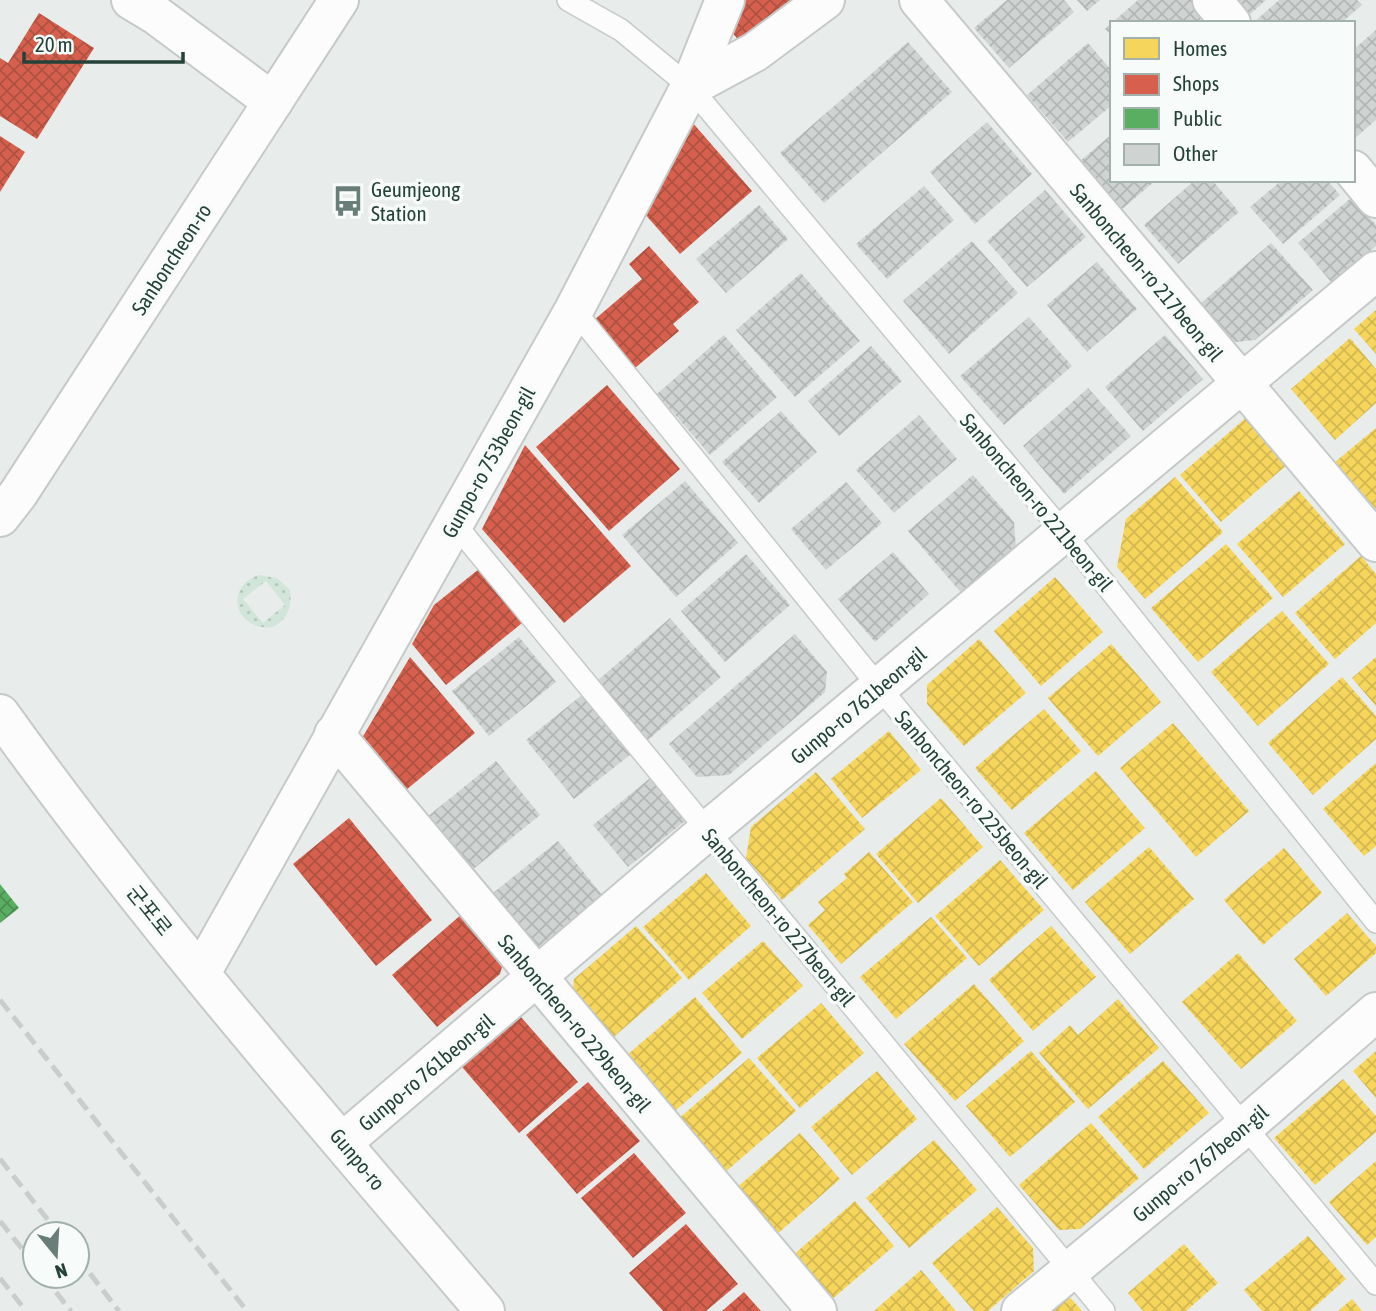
<svg xmlns="http://www.w3.org/2000/svg" width="1376" height="1311" font-family="'Asap Condensed','Noto Sans KR',sans-serif">
<defs>
<pattern id="grass-dots" width="8" height="8" patternUnits="userSpaceOnUse" patternTransform="scale(1.75)"><rect width="8" height="8" fill="#d1e6d8"/><path d="M2 2h.1M6 6h.1" fill="none" stroke="#b3c6ba" stroke-width="1.8" stroke-linecap="round"/></pattern>
<pattern id="homes-cross-hatch" width="8" height="8" patternUnits="userSpaceOnUse" patternTransform="scale(1.75)"><rect width="8" height="8" fill="#f6d55c"/><path d="M0 0l8 8M0 8l8-8" fill="none" stroke="#d3b851"/></pattern>
<pattern id="shops-cross-hatch" width="8" height="8" patternUnits="userSpaceOnUse" patternTransform="scale(1.75)"><rect width="8" height="8" fill="#d6604d"/><path d="M0 0l8 8M0 8l8-8" fill="none" stroke="#ad5141"/></pattern>
<pattern id="public-cross-hatch" width="8" height="8" patternUnits="userSpaceOnUse" patternTransform="scale(1.75)"><rect width="8" height="8" fill="#5aae61"/><path d="M0 0l8 8M0 8l8-8" fill="none" stroke="#4a8f51"/></pattern>
<pattern id="building-cross-hatch" width="8" height="8" patternUnits="userSpaceOnUse" patternTransform="scale(1.75)"><rect width="8" height="8" fill="#cfd4d2"/><path d="M0 0l8 8M0 8l8-8" fill="none" stroke="#b2b7b5"/></pattern>
</defs>
<rect width="100%" height="100%" fill="#e8edeb"/>
<path fill="url(#grass-dots)" fill-rule="evenodd" d="M259 575 277 578 290 590C292 608 288 618 273 627 235 632 223 587 259 575ZM266 581 285 605 263 623 243 599Z"/>
<g fill="url(#homes-cross-hatch)">
<polygon points="1376,310 1376,354 1354,329"/>
<polygon points="1350,338 1376,369 1376,403 1335,440 1291,389"/>
<polygon points="1249,415 1290,462 1221,522 1180,475"/>
<polygon points="1376,428 1376,509 1335,462"/>
<polygon points="1175,477 1223,532 1145,599 1117,567 1126,519"/>
<polygon points="1299,491 1345,544 1283,597 1237,544"/>
<polygon points="1226,544 1273,598 1198,662 1151,608"/>
<polygon points="1361,556 1376,574 1376,623 1335,659 1295,613"/>
<polygon points="1055,577 1103,632 1041,686 994,631"/>
<polygon points="1282,611 1329,664 1258,726 1211,672"/>
<polygon points="979,639 1026,693 964,746 927,704 927,685"/>
<polygon points="1111,644 1161,702 1098,756 1048,698"/>
<polygon points="1376,657 1376,706 1352,678"/>
<polygon points="1342,677 1376,716 1376,739 1313,795 1268,743"/>
<polygon points="1044,709 1081,751 1012,810 975,768"/>
<polygon points="1173,723 1249,811 1196,857 1120,768"/>
<polygon points="889,731 921,770 862,818 831,779"/>
<polygon points="1376,763 1376,846 1364,856 1323,809"/>
<polygon points="1096,771 1145,828 1073,890 1024,833"/>
<polygon points="816,772 865,829 782,900 746,858 751,827"/>
<polygon points="941,798 983,847 918,903 876,854"/>
<polygon points="1149,847 1194,899 1130,954 1085,902"/>
<polygon points="1284,848 1322,893 1263,945 1224,900"/>
<polygon points="869,852 913,902 841,964 808,925 825,910 818,902 847,878 844,874"/>
<polygon points="1000,860 1044,910 979,966 935,916"/>
<polygon points="706,873 751,926 689,980 643,927"/>
<polygon points="1347,913 1376,946 1376,953 1326,996 1294,959"/>
<polygon points="931,917 967,958 896,1019 860,977"/>
<polygon points="636,926 682,978 609,1041 572,998 574,979"/>
<polygon points="1051,926 1096,977 1033,1031 989,980"/>
<polygon points="763,941 803,986 742,1039 702,993"/>
<polygon points="1238,953 1297,1021 1241,1069 1182,1002"/>
<polygon points="974,984 1024,1041 955,1101 904,1044"/>
<polygon points="695,997 742,1053 675,1111 627,1055"/>
<polygon points="1118,999 1159,1048 1088,1109 1039,1053 1070,1025 1078,1035"/>
<polygon points="821,1003 864,1053 800,1108 757,1058"/>
<polygon points="1031,1051 1075,1102 1010,1157 966,1106"/>
<polygon points="1376,1051 1376,1098 1353,1071"/>
<polygon points="749,1058 796,1111 716,1180 670,1126"/>
<polygon points="1163,1061 1209,1113 1144,1169 1098,1117"/>
<polygon points="877,1071 917,1119 852,1175 811,1127"/>
<polygon points="1343,1079 1376,1116 1376,1132 1315,1185 1274,1138"/>
<polygon points="1091,1123 1139,1178 1080,1229 1059,1230 1019,1185"/>
<polygon points="800,1133 840,1179 775,1236 734,1190"/>
<polygon points="934,1140 977,1190 909,1248 866,1198"/>
<polygon points="1376,1161 1376,1237 1367,1245 1329,1202"/>
<polygon points="855,1201 894,1246 830,1301 791,1257"/>
<polygon points="997,1207 1033,1248 1034,1271 988,1311 974,1311 932,1263"/>
<polygon points="1308,1236 1346,1279 1310,1311 1262,1311 1244,1290"/>
<polygon points="1184,1244 1218,1283 1186,1311 1143,1311 1128,1293"/>
<polygon points="921,1270 956,1311 874,1311"/>
<polygon points="1068,1295 1082,1311 1050,1311"/>
<polygon points="1352,1299 1362,1311 1338,1311"/>
</g>
<g fill="url(#shops-cross-hatch)">
<polygon points="741,0 806,0 747,50 730,30"/>
<polygon points="39,13 94,48 37,139 0,116 0,58 8,63"/>
<polygon points="692,122 752,191 680,254 644,213"/>
<polygon points="0,136 25,152 0,192"/>
<polygon points="649,246 699,302 673,324 679,331 635,368 594,320 642,279 629,264"/>
<polygon points="607,385 680,469 609,531 536,447"/>
<polygon points="525,445 631,566 564,623 482,529"/>
<polygon points="484,565 527,619 446,685 412,644 434,605"/>
<polygon points="410,657 475,733 406,790 362,738"/>
<polygon points="349,818 432,920 376,966 293,864"/>
<polygon points="463,913 504,960 500,974 437,1027 392,975"/>
<polygon points="521,1017 578,1082 519,1133 462,1067"/>
<polygon points="588,1082 640,1141 577,1194 526,1135"/>
<polygon points="634,1153 686,1213 633,1258 581,1198"/>
<polygon points="686,1224 738,1284 706,1311 663,1311 629,1273"/>
<polygon points="744,1292 761,1311 722,1311"/>
</g>
<polygon fill="url(#public-cross-hatch)" points="0,884 19,908 0,923"/>
<g fill="url(#building-cross-hatch)">
<polygon points="1007,0 1064,0 1074,12 1009,68 974,28"/>
<polygon points="1077,0 1100,0 1087,11"/>
<polygon points="1138,0 1200,0 1209,11 1196,23 1112,23 1112,36 1105,29"/>
<polygon points="1232,0 1266,0 1247,17"/>
<polygon points="1279,0 1357,0 1362,5 1341,23 1253,23"/>
<polygon points="1376,30 1376,120 1353,140 1353,50"/>
<polygon points="908,42 952,92 824,203 780,153"/>
<polygon points="1088,43 1112,71 1112,105 1068,142 1027,95"/>
<polygon points="987,122 1032,174 975,224 930,172"/>
<polygon points="1112,134 1112,180 1156,180 1121,210 1079,162"/>
<polygon points="1195,180 1212,180 1239,212 1178,264 1144,225"/>
<polygon points="1282,180 1327,180 1340,195 1283,244 1250,207"/>
<polygon points="924,186 954,220 887,279 856,244"/>
<polygon points="1045,190 1086,237 1027,287 987,241"/>
<polygon points="1352,197 1376,225 1376,246 1332,283 1298,243"/>
<polygon points="759,205 788,239 726,293 696,259"/>
<polygon points="972,241 1018,293 949,354 903,301"/>
<polygon points="1271,243 1313,290 1255,340 1235,342 1201,303"/>
<polygon points="1097,262 1137,309 1087,352 1047,305"/>
<polygon points="801,273 860,341 795,397 736,330"/>
<polygon points="1029,317 1072,366 1004,425 960,376"/>
<polygon points="724,335 777,397 710,455 657,394"/>
<polygon points="1165,335 1203,379 1143,431 1105,387"/>
<polygon points="871,346 902,381 839,436 808,401"/>
<polygon points="1088,388 1131,436 1064,494 1023,446"/>
<polygon points="781,411 817,452 759,503 722,462"/>
<polygon points="919,415 957,459 894,513 856,470"/>
<polygon points="973,475 1014,522 1016,549 963,595 908,531"/>
<polygon points="685,481 738,543 676,597 622,535"/>
<polygon points="846,482 882,523 826,570 791,529"/>
<polygon points="893,552 929,594 875,642 838,599"/>
<polygon points="746,554 790,605 725,662 681,611"/>
<polygon points="670,618 721,677 648,740 597,681"/>
<polygon points="795,634 827,672 825,692 729,775 697,777 669,744"/>
<polygon points="519,637 556,682 489,736 452,691"/>
<polygon points="582,695 630,755 574,799 526,740"/>
<polygon points="496,761 540,815 471,871 427,817"/>
<polygon points="655,774 690,817 628,867 593,825"/>
<polygon points="558,841 603,896 537,948 493,893"/>
</g>
<g fill="none" stroke-linecap="round" stroke-linejoin="round">
<defs>
<g id="service">
<polyline points="568,0 621,30 690,87 1065,534 1376,922"/>
<polyline points="574,310 879,687 1376,1284"/>
<polyline points="454,523 1104,1311"/>
</g>
<g id="minor">
<polyline points="131,0 156,15 273,102"/>
<polyline points="919,0 1376,542"/>
<polyline points="1212,0 1231,23"/>
<polyline points="690,87 755,52 825,0"/>
<polyline points="1353,170 1376,198"/>
<polyline points="334,734 817,1311"/>
<polyline points="201,973 574,310 690,87 725,0"/>
<polyline points="343,1142 707,831 1376,271"/>
<polyline points="1021,1311 1244,1127 1376,1012"/>
</g>
<g id="tertiary">
<polyline points="0,517 18,494 339,0"/>
<path d="M0 714C149 922 319 1116 485 1311"/>
</g>
</defs>
<use href="#service" stroke="#c5cac8" stroke-width="24"/>
<use href="#minor" stroke="#c5cac8" stroke-width="42"/>
<use href="#tertiary" stroke="#c5cac8" stroke-width="42"/>
<use href="#service" stroke="#fcfcfc" stroke-width="21"/>
<use href="#minor" stroke="#fcfcfc" stroke-width="38"/>
<use href="#tertiary" stroke="#fcfcfc" stroke-width="38"/>
<g stroke="#c9cdcc" stroke-width="5" stroke-dasharray="14 7" stroke-linecap="butt">
<polyline points="0,1000 247,1311"/>
<polyline points="0,1159 59,1234"/>
<polyline points="0,1221 35,1265"/>
<polyline points="77,1257 119,1311"/>
<polyline points="43,1276 71,1311"/>
<polyline points="0,1278 26,1311"/>
</g>
</g>
<defs>
<symbol id="bus-bare" viewBox="-9 -9 18 18"><path d="M-5-6H5V4H4V6H2V4H-2V6H-4V4H-5ZM-3.5-4V0h7V-4ZM-3.5 1.2v1.5H-2V1.2ZM2 1.2v1.5H3.5V1.2Z" fill="#697e78" stroke="#f7fbf9" stroke-width="2.5" paint-order="stroke"/></symbol>
</defs>
<g fill-rule="evenodd">
<use href="#bus-bare" x="326" y="179" width="44" height="44"/>
</g>
<g text-anchor="middle" dominant-baseline="central" stroke-width="7" stroke-linejoin="round" paint-order="stroke">
<g font-size="21" fill="#24423a" stroke="#f7fbf9" text-anchor="start">
<text x="371" y="189">Geumjeong<tspan x="371" dy="24">Station</tspan></text>
</g>
<g font-size="21" fill="#24423a" stroke="#f7fbf9">
<text transform="translate(171 259) rotate(-57)">Sanboncheon-ro</text>
<text transform="translate(1147 272) rotate(50)">Sanboncheon-ro 217beon-gil</text>
<text transform="translate(488 462) rotate(-61)">Gunpo-ro 753beon-gil</text>
<text transform="translate(1037 502) rotate(50)">Sanboncheon-ro 221beon-gil</text>
<text transform="translate(858 705) rotate(-40)">Gunpo-ro 761beon-gil</text>
<text transform="translate(972 799) rotate(50)">Sanboncheon-ro 225beon-gil</text>
<text transform="translate(150 910) rotate(51)">군포로</text>
<text transform="translate(779 917) rotate(50)">Sanboncheon-ro 227beon-gil</text>
<text transform="translate(575 1023) rotate(50)">Sanboncheon-ro 229beon-gil</text>
<text transform="translate(426 1072) rotate(-40)">Gunpo-ro 761beon-gil</text>
<text transform="translate(358 1159) rotate(50)">Gunpo-ro</text>
<text transform="translate(1200 1163) rotate(-40)">Gunpo-ro 767beon-gil</text>
</g>
</g>
<rect x="1110" y="21" width="245" height="161" fill="#f7fbf9" stroke="#a3b1ad" stroke-width="2"/>
<rect x="1124" y="38" width="35" height="21" fill="#f6d55c" stroke="#a3b1ad" stroke-width="2"/>
<text x="1173" y="56" font-size="21" fill="#24423a">Homes</text>
<rect x="1124" y="74" width="35" height="21" fill="#d6604d" stroke="#a3b1ad" stroke-width="2"/>
<text x="1173" y="91" font-size="21" fill="#24423a">Shops</text>
<rect x="1124" y="108" width="35" height="21" fill="#5aae61" stroke="#a3b1ad" stroke-width="2"/>
<text x="1173" y="126" font-size="21" fill="#24423a">Public</text>
<rect x="1124" y="144" width="35" height="21" fill="#cfd4d2" stroke="#a3b1ad" stroke-width="2"/>
<text x="1173" y="161" font-size="21" fill="#24423a">Other</text>
<g transform="translate(56 1255) rotate(162)"><circle r="33" fill="#f7fbf9" stroke="#a3b1ad" stroke-width="2"/>
<path d="M0-5L12 26L0 18L-12 26Z" fill="#697e78"/>
<text y="-10" font-size="19" font-weight="bold" text-anchor="middle" fill="#24423a">N</text>
</g>
<path d="M24 52v10h159v-10" fill="none" stroke="#24423a" stroke-width="3.5"/>
<text x="35" y="52" font-size="21" fill="#24423a" stroke="#f7fbf9" stroke-width="5" paint-order="stroke">20 m</text>
</svg>
